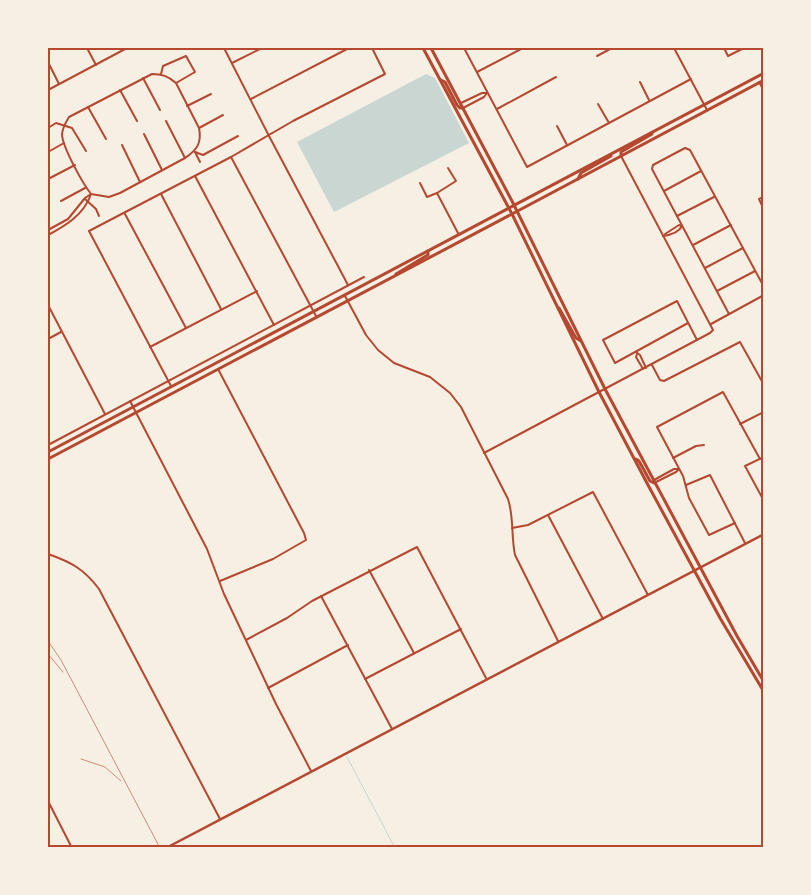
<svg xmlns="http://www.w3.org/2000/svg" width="811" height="895" font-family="'Archivo Narrow',sans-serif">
<rect width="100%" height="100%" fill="#f6efe4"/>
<polygon fill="#c9d6d2" points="426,74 435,78 469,143 334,212 297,142"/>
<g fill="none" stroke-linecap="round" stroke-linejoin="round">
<polyline stroke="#c9d6d2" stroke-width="1" points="347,757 395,848"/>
<g stroke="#b5482f" stroke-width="2">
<polyline points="87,48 96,65"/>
<polyline points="224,48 269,136 348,285"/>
<polyline points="464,48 527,167 691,79"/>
<polyline points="674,48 707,110"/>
<polyline points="724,48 728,56 744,48"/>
<polyline points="597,56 612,48"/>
<polyline points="48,62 59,84"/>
<polyline points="232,63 262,48"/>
<polyline points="477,72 523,48"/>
<path d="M152 74C162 74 168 76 176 83L199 128C202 143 197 150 185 158L120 193 109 197 91 194C83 184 63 148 62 135 62 128 66 122 69 117Z"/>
<polyline points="161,74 163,66 186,56 195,72 176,83"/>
<polyline points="143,78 160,110"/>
<polyline points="640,82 649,100"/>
<polyline points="759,82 764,91"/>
<polyline points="48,90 127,48"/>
<polyline points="120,90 137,121"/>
<polyline points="251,99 349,48"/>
<polyline points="461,103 482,93 487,93"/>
<polyline points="598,104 609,123"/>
<polyline points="187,106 211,94"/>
<polyline points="88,107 106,139"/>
<polyline points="463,108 484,97 487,93"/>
<polyline points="497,109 556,77"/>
<polyline points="166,121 185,158"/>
<polyline points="557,126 567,145"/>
<polyline points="48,128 56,123 72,128 86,151"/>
<polyline points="199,128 223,115"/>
<polyline points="144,134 162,170"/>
<polyline points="122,145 140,182"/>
<polyline points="48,152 64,143"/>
<polyline points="195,152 203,155 238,136"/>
<polyline points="195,152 200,162"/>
<polyline points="231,157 316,316"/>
<polyline points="195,176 274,325"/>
<polyline points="50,178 75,165"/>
<polyline points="420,183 427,197 437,193 459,235"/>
<polyline points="664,191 701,171"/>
<polyline points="437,193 456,181 448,168"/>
<polyline points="161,194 221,309"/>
<polyline points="764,196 759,199 764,210"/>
<polyline points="85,199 96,209 99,216"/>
<polyline points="61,201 85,188"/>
<polyline points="125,214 186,328"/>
<polyline points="677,216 714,197"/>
<polyline points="48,230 68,219 85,198 91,194"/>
<polyline points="665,234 679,225 682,226"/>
<path d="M48 235C65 226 84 215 91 194"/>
<path d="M663 236C670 235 679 232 682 226"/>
<polyline points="693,245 731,225"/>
<polyline points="705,268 743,248"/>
<polyline points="717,291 755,271"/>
<path d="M345 296 366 335 378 350 394 363 430 377 450 393 461 407 508 499C514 517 511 536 515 555L558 641"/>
<polyline points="48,305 105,414"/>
<polyline points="729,314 652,169 653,165 685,148 690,150 764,287"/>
<polyline points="688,323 615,363 603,340 677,301 697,340"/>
<polyline points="711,324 764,295"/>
<polyline points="48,339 61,332"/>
<polyline points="150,347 257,291"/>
<polyline points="636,352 640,355 646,368"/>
<polyline points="637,354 636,357 643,369"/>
<polyline points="652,365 660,380 664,381 740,342 764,385"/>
<polyline points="218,369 304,533 306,540 273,559 220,581"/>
<polyline points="171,386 89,231 231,157 293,121 385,74 372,48"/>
<polyline points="130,401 207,549 224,594 276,704 311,771"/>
<polyline points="740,424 764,412"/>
<polyline points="48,445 364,277"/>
<polyline points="484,453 710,333 713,330 621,156"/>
<polyline points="764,457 745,466 764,501"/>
<polyline points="673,458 696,446 704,445"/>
<polyline points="654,480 674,469 679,469"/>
<polyline points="656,482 676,472 679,469"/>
<polyline points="686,485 710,475 745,543"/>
<polyline points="548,515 603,619"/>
<polyline points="735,523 709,535 689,498 683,476 657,427 723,392 760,459"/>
<polyline points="512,528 528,525 593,492 648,595"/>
<path d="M48 554C71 562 84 569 99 589L220 819"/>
<polyline points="369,570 414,653"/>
<polyline points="321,596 392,729"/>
<polyline points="246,640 287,618 312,601 417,547 486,678"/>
<polyline points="365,679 461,629"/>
<polyline points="268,688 348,645"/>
<polyline points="48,801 72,848"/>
</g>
<polyline stroke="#b5482f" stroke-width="2.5" points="166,848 764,534"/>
<g stroke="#b5482f" stroke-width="3">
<polyline points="423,48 512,214 599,392 648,485 720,618 764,692"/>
<polyline points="431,48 512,201 605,389 737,636 764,682"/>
<polyline points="441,80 445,82 457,105 460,108 463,108"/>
<polyline points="621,156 621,152 652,134"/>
<polyline points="578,179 581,173 611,156"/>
<polyline points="396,274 426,256 428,255 428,251"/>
<polyline points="559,308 576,338 581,341"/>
<polyline points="48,452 764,73"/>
<polyline points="48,459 512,214 764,80"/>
<polyline points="636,459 639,461 650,481 654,483"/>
</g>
<g stroke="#cf8b77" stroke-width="1">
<polyline points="48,641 61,660 160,848"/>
<polyline points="48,654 63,672"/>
<polyline points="81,759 105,767 121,781"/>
</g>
</g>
<rect width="811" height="895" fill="none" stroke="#f6efe4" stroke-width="98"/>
<rect x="49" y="49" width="713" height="797" fill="none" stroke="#b5482f" stroke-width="2"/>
</svg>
